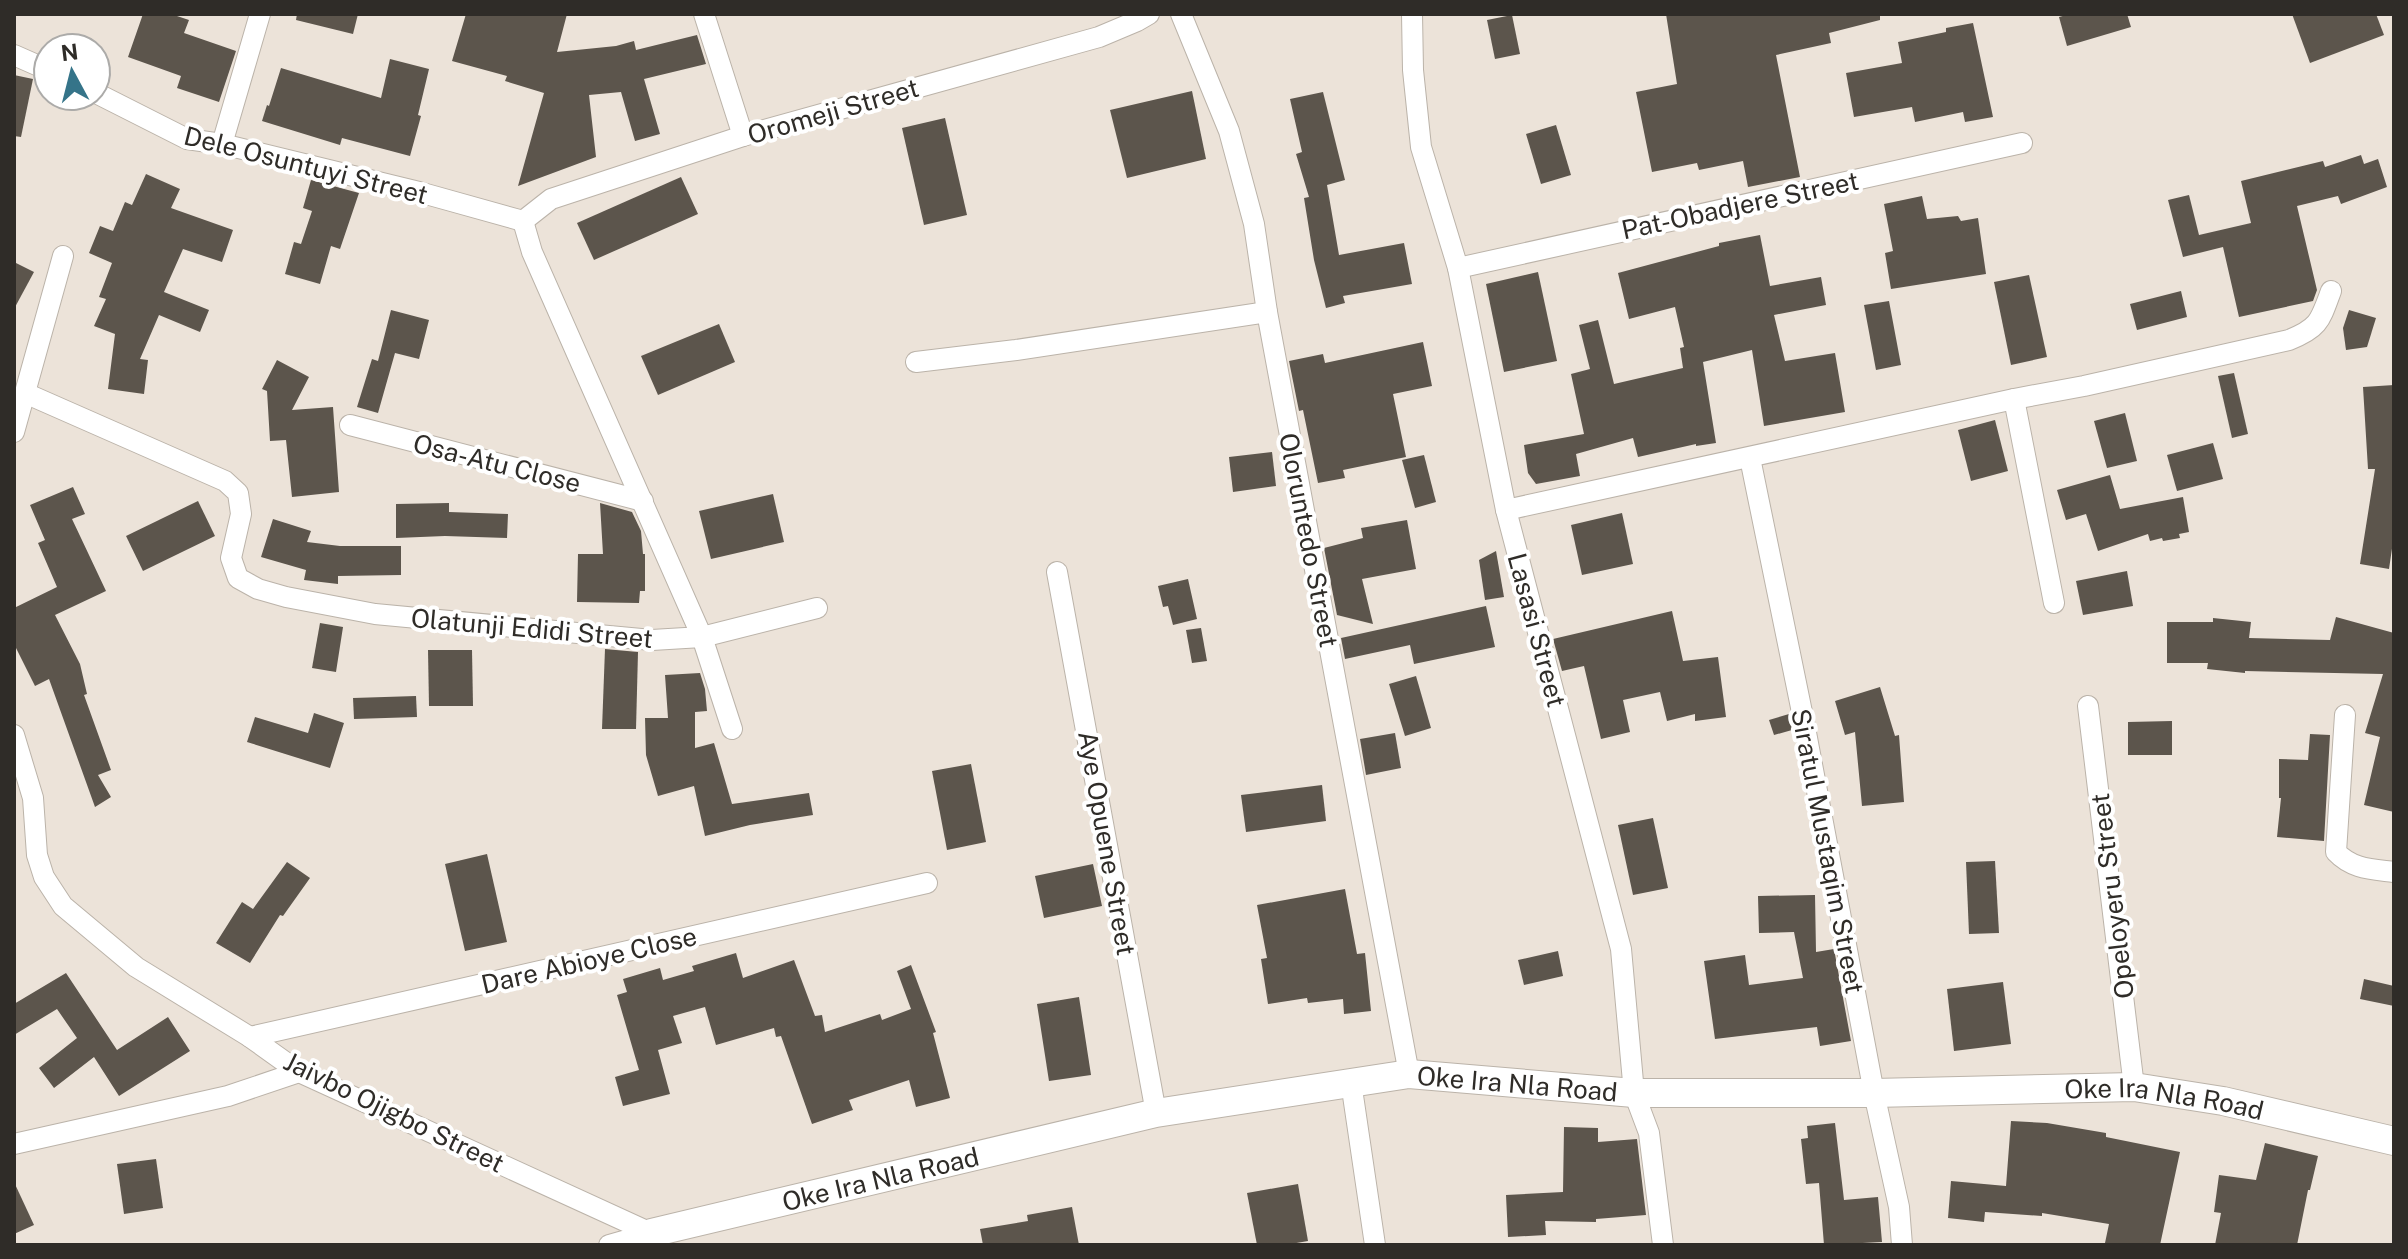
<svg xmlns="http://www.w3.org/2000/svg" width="2408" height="1259" font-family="'Public Sans',sans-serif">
<rect width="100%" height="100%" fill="#ece3d9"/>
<g fill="#5c554c">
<polygon points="143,14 171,14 189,20 184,33 236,51 219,102 177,88 181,76 128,57"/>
<polygon points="297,14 358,14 353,34 296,20"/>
<polygon points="466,14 567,14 557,52 616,46 634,41 636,50 697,35 706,64 644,79 660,134 635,141 621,92 589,95 596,157 518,186 544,93 505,81 507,76 452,61"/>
<polygon points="1666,14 1880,14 1880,20 1829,33 1831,43 1776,55 1800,177 1748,187 1743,161 1699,170 1697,163 1652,172 1636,92 1677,84"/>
<polygon points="2070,14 2127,14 2131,27 2067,46 2059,17"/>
<polygon points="2292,14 2376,14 2384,35 2310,63"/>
<polygon points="1512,15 1520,54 1495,59 1487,20"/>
<polygon points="1973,23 1993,117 1965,122 1963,112 1915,122 1912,107 1854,117 1846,73 1902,63 1898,42 1946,32 1946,28"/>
<polygon points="390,59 429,69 418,115 421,116 410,156 342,138 340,145 262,121 267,105 269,106 281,68 381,98"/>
<polygon points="14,75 33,79 21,137 14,136"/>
<polygon points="1192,91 1206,159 1127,178 1110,110"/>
<polygon points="1323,92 1345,180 1327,185 1339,255 1404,243 1412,284 1343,296 1345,303 1326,308 1314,260 1304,198 1309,197 1296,154 1302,152 1290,99"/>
<polygon points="945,118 967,215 924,225 902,128"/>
<polygon points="1556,125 1571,175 1541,184 1526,134"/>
<polygon points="2361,155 2364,164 2378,159 2387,187 2341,204 2338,196 2297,206 2317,290 2313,301 2239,317 2223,247 2183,257 2168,200 2189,195 2199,235 2251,223 2241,181 2323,161 2325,167"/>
<polygon points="146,174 180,189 171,208 233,230 222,262 183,249 164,292 209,310 200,332 159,315 140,359 148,360 144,394 108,389 115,334 94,326 106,299 99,297 112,263 89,253 100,226 113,231 125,202 132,205"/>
<polygon points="681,177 698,214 594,260 577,223"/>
<polygon points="311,180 359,193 340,249 331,246 320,284 285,274 294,242 301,244 312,211 303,208"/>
<polygon points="1922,196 1927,219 1958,216 1961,221 1978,218 1986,274 1891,289 1885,253 1893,251 1884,204"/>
<polygon points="1760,235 1770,286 1821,277 1826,305 1774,315 1785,361 1835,353 1845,412 1764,426 1752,350 1703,362 1716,443 1696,446 1696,444 1638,457 1633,438 1576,454 1580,476 1536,484 1528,473 1524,445 1584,434 1571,374 1590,369 1579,325 1598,320 1614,384 1683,368 1680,348 1684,347 1675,307 1629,319 1618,273 1719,246 1719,243"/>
<polygon points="14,262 34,272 14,309"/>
<polygon points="1538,272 1557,361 1504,372 1486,284"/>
<polygon points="2029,275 2047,357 2011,365 1994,282"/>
<polygon points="2181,291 2187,317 2137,330 2130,304"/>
<polygon points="1889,301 1901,365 1876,370 1864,305"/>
<polygon points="391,310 429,320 419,359 395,353 378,413 357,407 372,359 378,361"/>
<polygon points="2349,310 2376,318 2367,347 2346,350 2343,328"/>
<polygon points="719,324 735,362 658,395 641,356"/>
<polygon points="1423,342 1432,386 1393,394 1406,457 1343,470 1345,478 1318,483 1303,410 1299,411 1289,361 1323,354 1325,363"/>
<polygon points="277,360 309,377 292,410 333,407 339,492 292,497 286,440 270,441 267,391 262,389"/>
<polygon points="2234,373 2248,434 2232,438 2218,376"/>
<polygon points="2394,385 2394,535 2389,569 2360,564 2375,469 2368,469 2363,387"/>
<polygon points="2125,413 2137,461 2107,468 2094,421"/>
<polygon points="1995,420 2008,471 1971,481 1958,430"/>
<polygon points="2213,443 2223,479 2177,491 2167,455"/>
<polygon points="1272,452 1276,486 1233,492 1229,457"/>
<polygon points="1424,455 1436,502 1415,508 1402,460"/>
<polygon points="2110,475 2120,509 2183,497 2189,532 2179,534 2180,538 2163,541 2162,538 2150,541 2148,534 2098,551 2086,514 2066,520 2057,490"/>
<polygon points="73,487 85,514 72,519 106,591 55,615 80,664 87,694 84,695 111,770 98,775 111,797 95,807 49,679 35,686 14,644 14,608 57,587 38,543 45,540 30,505"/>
<polygon points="773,494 784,542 711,559 699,511"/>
<polygon points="198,501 215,536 143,571 126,536"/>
<polygon points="449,503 449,512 508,514 507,538 445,536 396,538 396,504"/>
<polygon points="600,503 632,512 641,531 643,554 645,554 645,591 640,591 639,603 577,602 578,554 603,554"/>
<polygon points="1622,513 1633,564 1582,575 1571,525"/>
<polygon points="273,519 311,531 307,542 340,546 401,546 401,575 338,576 338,584 304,580 306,570 261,557"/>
<polygon points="1407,520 1416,569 1362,579 1373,624 1337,615 1324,548 1363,538 1361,528"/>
<polygon points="1496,551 1504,597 1485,600 1479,560"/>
<polygon points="2127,571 2133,606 2083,615 2076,581"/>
<polygon points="1188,579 1197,619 1173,625 1168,606 1163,607 1158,586"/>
<polygon points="1486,606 1495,647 1414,664 1410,645 1345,659 1341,638"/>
<polygon points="1672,611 1683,661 1718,657 1726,717 1695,721 1695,714 1667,721 1660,692 1623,700 1630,732 1601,739 1584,666 1562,671 1553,639"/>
<polygon points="2336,617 2394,633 2394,812 2364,805 2380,737 2365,733 2383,674 2245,671 2245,673 2207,669 2208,663 2167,663 2167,622 2213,622 2213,618 2251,622 2249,638 2330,640"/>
<polygon points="320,623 343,627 336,672 312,668"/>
<polygon points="1201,628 1207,661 1192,663 1186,630"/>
<polygon points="605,649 638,652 636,729 602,729"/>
<polygon points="428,650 472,650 473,706 429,706"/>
<polygon points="700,673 705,689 707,711 695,712 695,748 714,743 732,804 809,793 813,815 750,825 705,836 694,786 658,796 646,755 645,718 668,718 665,675"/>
<polygon points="1416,676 1431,728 1405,736 1389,684"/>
<polygon points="1880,687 1895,736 1899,735 1904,802 1862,806 1855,732 1845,735 1835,701"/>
<polygon points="416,696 417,717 354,719 353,698"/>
<polygon points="314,713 344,723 330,768 247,742 255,717 308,733"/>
<polygon points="1789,714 1792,730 1774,735 1769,720"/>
<polygon points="2172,721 2172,755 2128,755 2128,722"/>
<polygon points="1395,733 1401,768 1366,775 1360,739"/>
<polygon points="2310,734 2330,735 2324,841 2277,837 2281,798 2279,798 2279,759 2308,760"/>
<polygon points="971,764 986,842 947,850 932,771"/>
<polygon points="1322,785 1326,821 1246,832 1241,795"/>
<polygon points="1653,818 1668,888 1633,895 1618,825"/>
<polygon points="487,854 507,942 465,951 445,864"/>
<polygon points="1995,861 1999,933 1969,934 1966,862"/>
<polygon points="287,862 310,878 283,916 280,915 250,963 216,943 242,902 253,909"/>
<polygon points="1093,864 1102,906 1044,918 1035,876"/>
<polygon points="1345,889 1357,954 1365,953 1371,1011 1344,1014 1343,999 1308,1003 1307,998 1268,1004 1261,959 1267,958 1257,905"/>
<polygon points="1815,895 1816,952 1834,949 1851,1041 1820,1046 1817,1027 1715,1039 1704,961 1745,955 1749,985 1803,978 1794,932 1759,933 1758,896"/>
<polygon points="1558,951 1563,976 1524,985 1518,960"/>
<polygon points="736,953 743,978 794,960 815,1016 822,1015 825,1032 880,1014 882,1020 911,1009 897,971 911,965 936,1032 933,1033 950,1098 916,1107 909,1080 849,1100 853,1110 812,1124 781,1036 776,1037 774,1028 716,1045 705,1007 673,1016 682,1043 658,1050 670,1094 623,1106 615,1077 639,1070 617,995 627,992 623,979 660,968 663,980 694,971 692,966"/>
<polygon points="66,973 117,1050 168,1017 190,1051 119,1096 94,1057 54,1088 39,1068 77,1038 57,1009 14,1035 14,1004"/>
<polygon points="2364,979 2394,986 2394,1006 2360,999"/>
<polygon points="2003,982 2011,1044 1954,1051 1947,989"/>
<polygon points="1079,997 1091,1075 1049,1081 1037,1004"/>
<polygon points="2011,1121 2047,1123 2106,1133 2106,1137 2180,1152 2160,1245 2105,1243 2109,1224 2042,1213 2042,1216 1985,1212 1984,1222 1948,1218 1951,1181 2006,1186"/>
<polygon points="1835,1123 1844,1200 1878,1197 1882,1242 1824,1245 1819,1183 1806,1184 1801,1139 1808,1138 1807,1126"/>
<polygon points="1564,1127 1598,1128 1598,1142 1637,1139 1646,1215 1596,1219 1596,1222 1545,1221 1546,1235 1508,1237 1506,1195 1563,1192"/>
<polygon points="2265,1143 2318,1156 2310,1190 2308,1190 2297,1245 2215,1245 2221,1213 2214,1212 2219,1175 2256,1180"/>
<polygon points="156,1159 163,1208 124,1214 117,1164"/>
<polygon points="14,1182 34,1225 14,1234"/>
<polygon points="1298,1184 1308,1241 1285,1245 1257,1245 1247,1193"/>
<polygon points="1072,1207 1079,1245 983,1245 980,1229 1028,1221 1027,1215"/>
</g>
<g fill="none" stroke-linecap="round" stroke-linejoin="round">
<defs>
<g id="street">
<polyline points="704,14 743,136"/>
<polyline points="1181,14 1229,131 1254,224 1267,312 1409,1074"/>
<polyline points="1412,14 1413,70 1421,147 1458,268 1506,510 1621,949 1634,1093 1649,1133 1663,1245"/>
<polyline points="14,55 48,70"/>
<polyline points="96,93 187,139 222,144 419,192 523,221"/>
<polyline points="222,144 260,14"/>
<polyline points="523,221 551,199 743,136 1099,37 1137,21 1149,14"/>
<polyline points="1458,268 2022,143"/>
<polyline points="916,362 1016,350 1267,312"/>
<polyline points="25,393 225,481 238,493 241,514 231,558 238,578 258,589 286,597 375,614 652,640 702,637 532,252 523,221"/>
<polyline points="2014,399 2054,603"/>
<polyline points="350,425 643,501"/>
<polyline points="14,432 63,256"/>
<polyline points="1750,458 1804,722 1874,1093 1899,1207 1902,1245"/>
<path d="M1506 510 2014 399 2084 386 2289 340C2319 328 2320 321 2331 291"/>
<polyline points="1057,572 1156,1113"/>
<polyline points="2088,706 2134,1087"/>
<path d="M2345 715 2336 852C2352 869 2371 869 2394 872"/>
<polyline points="732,729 702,637 817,608"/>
<polyline points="14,735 33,798 37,855 44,877 63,906 136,967 250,1037 299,1072 651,1233"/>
<polyline points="250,1037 927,883"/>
<polyline points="1351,1082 1375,1245"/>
<polyline points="14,1144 228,1096 299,1072"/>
<polyline points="609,1245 651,1233"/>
</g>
<g id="secondary">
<path id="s1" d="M649 1245 651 1233 1156 1113 1409 1074 1634 1093H1874L2134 1087 2223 1101 2394 1141"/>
</g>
</defs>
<use href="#street" stroke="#bbb3a9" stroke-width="22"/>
<use href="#secondary" stroke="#bbb3a9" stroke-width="30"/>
<use href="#street" stroke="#fff" stroke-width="20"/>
<use href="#secondary" stroke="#fff" stroke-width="28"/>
</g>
<g text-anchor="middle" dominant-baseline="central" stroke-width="8" stroke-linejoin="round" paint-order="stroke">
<g font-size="26" fill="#2f2c28" stroke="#fff">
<text transform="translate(833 111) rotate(-16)">Oromeji Street</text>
<text transform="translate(306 165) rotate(14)">Dele Osuntuyi Street</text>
<text transform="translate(1740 205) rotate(-12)">Pat-Obadjere Street</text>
<text transform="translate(497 463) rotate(14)">Osa-Atu Close</text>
<text transform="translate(1309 540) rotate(79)">Oloruntedo Street</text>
<text transform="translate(532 628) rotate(5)">Olatunji Edidi Street</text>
<text transform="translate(1537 630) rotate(75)">Lasasi Street</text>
<text transform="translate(1107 843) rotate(80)">Aye Opuene Street</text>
<text transform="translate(1828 851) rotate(79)">Siratul Mustaqim Street</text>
<text transform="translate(2112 896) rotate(-97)">Opeloyeru Street</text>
<text transform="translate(589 960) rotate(-13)">Dare Abioye Close</text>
<text stroke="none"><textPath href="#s1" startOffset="896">Oke Ira Nla Road</textPath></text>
<text stroke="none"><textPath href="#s1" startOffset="1544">Oke Ira Nla Road</textPath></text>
<text transform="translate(394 1112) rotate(26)">Jaivbo Ojigbo Street</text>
<text stroke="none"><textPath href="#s1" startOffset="248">Oke Ira Nla Road</textPath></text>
</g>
</g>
<rect width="2408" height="1259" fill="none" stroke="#2f2c28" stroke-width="32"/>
<g transform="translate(72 72) rotate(353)"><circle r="38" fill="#ffffff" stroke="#acaba9" stroke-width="2"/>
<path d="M0-6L14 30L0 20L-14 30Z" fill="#357489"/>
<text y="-12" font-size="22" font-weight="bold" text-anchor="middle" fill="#2f2c28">N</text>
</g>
</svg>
